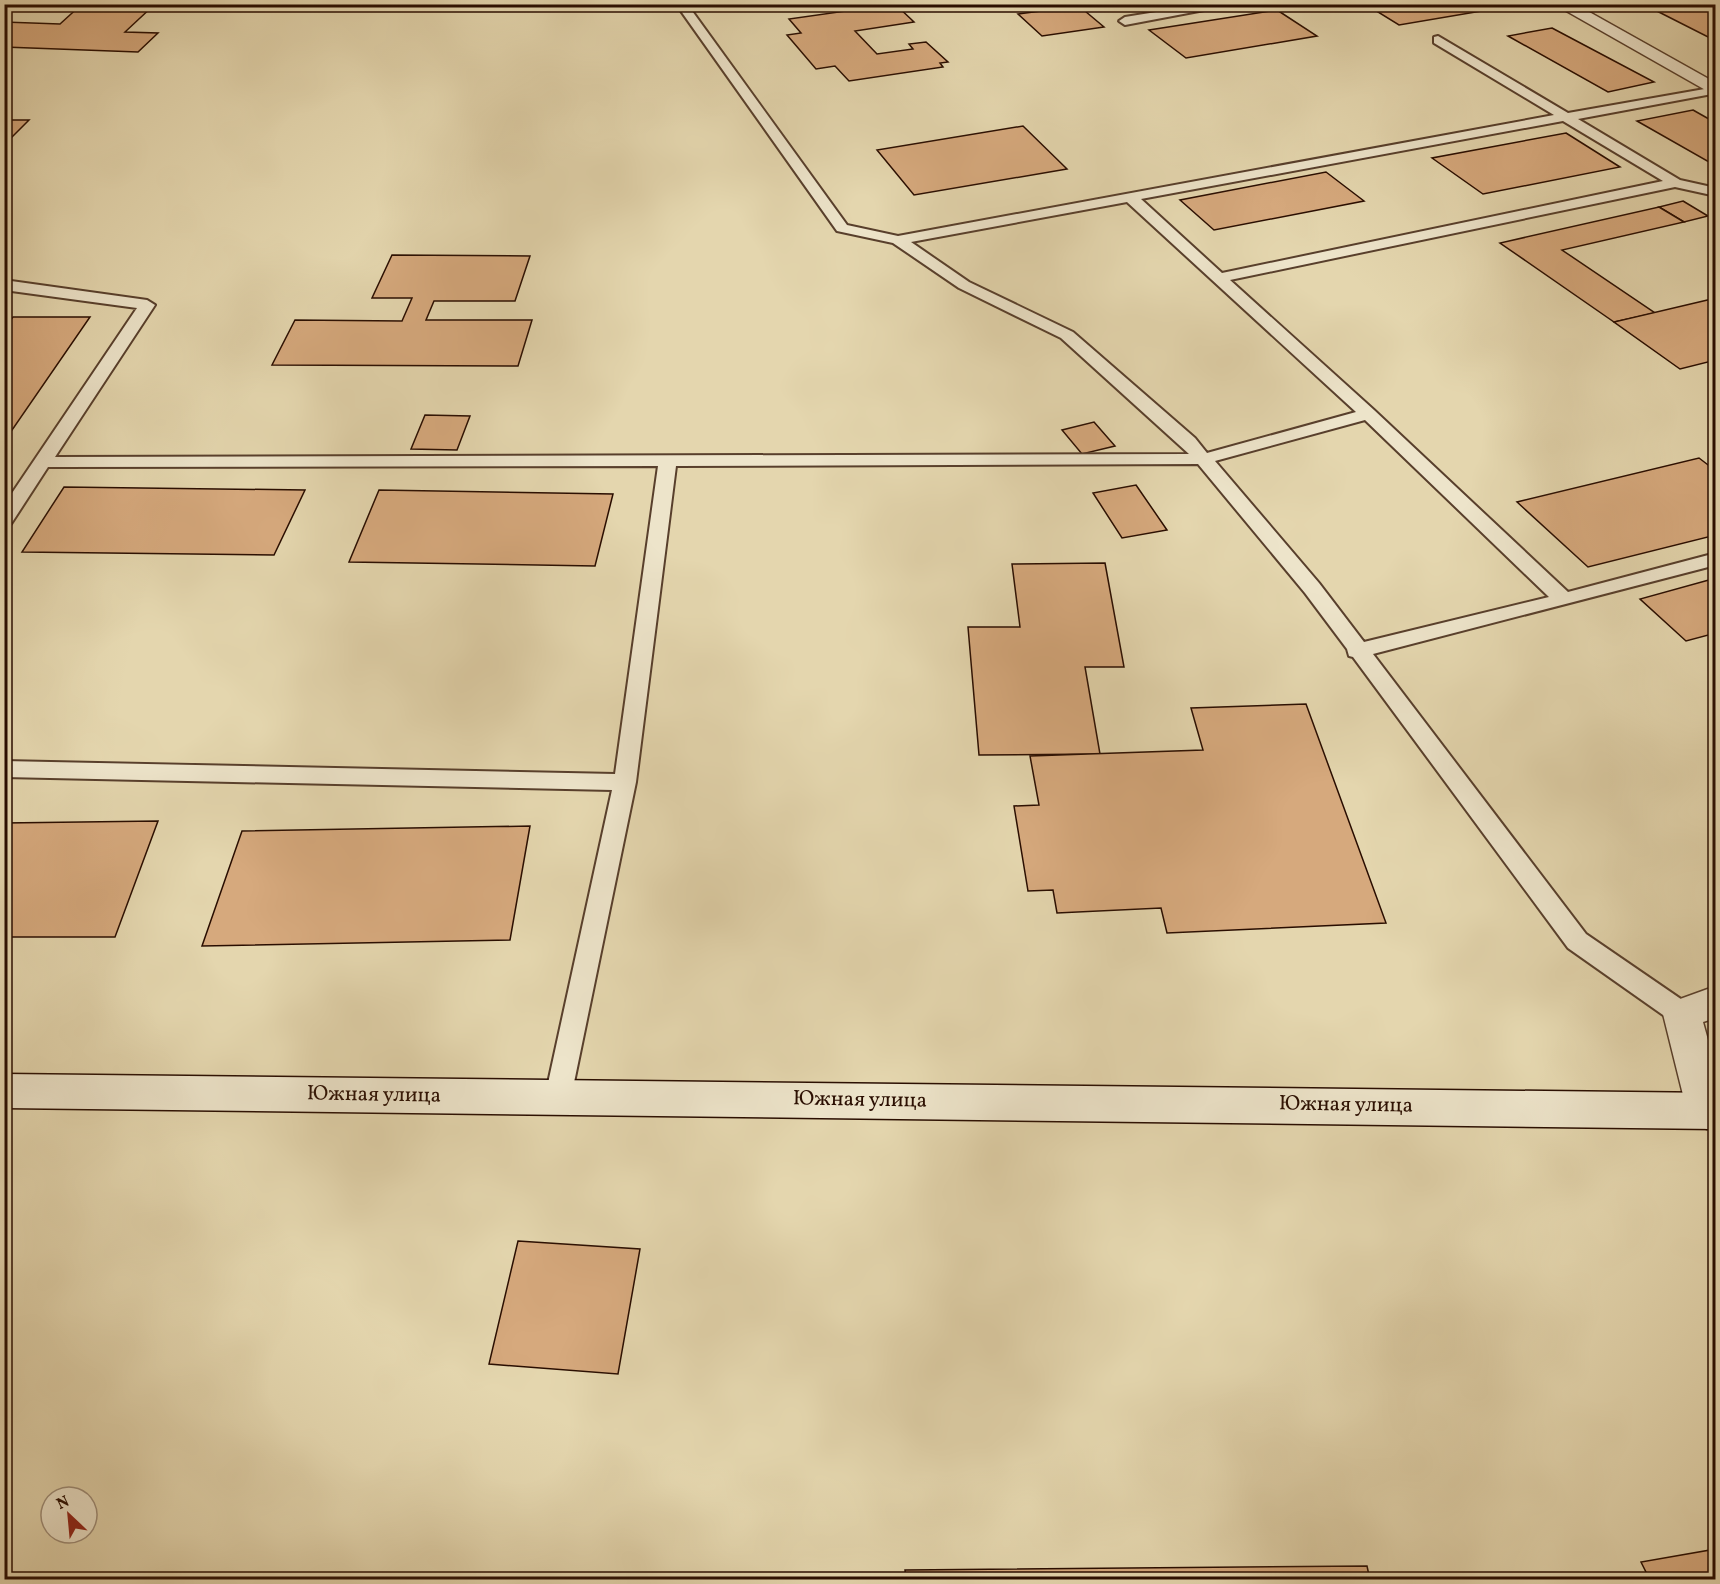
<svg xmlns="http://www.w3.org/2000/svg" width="1720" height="1584" font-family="Vollkorn,serif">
<rect width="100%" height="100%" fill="#e4d6ae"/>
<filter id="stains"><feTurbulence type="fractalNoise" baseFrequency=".00333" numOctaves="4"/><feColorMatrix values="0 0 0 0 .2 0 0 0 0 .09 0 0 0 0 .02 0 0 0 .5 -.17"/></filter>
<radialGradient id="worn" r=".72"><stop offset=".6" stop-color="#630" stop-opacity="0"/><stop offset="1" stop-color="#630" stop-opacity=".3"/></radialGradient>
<g fill="#d6a97d" stroke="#290d00" stroke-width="1.5">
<polygon points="82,4 155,4 125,32 158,33 138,52 4,47 4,22 60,24"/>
<polygon points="895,4 914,22 855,31 877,54 913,49 909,44 926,42 948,62 940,63 943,67 849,81 835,66 816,69 787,35 801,33 789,19"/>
<polygon points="1004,4 1050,4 1011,11"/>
<polygon points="1365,4 1509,4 1511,6 1399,25"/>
<polygon points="1643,4 1698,4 1716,13 1716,41"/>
<polygon points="1079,6 1104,27 1042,36 1018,14"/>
<polygon points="1277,10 1317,36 1186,58 1149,30"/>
<polygon points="1552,28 1654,82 1608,92 1508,36"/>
<polygon points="1693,110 1716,123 1716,166 1637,121"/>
<polygon points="4,120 29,120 4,145"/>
<polygon points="1023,126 1067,169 914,195 877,150"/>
<polygon points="1566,133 1620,167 1483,194 1432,158"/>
<polygon points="1326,172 1364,201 1214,230 1180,200"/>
<polygon points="1683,201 1708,216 1684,222 1659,207"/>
<polygon points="1659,207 1684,222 1562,250 1655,313 1614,322 1500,243"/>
<polygon points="392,255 530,256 515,301 434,301 426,320 532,320 518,366 272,365 295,320 402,321 412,298 372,298"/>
<polygon points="1716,298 1716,360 1680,369 1614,322"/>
<polygon points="13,317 90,317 10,433 4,433 4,328"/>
<polygon points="425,415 470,416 457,450 411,449"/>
<polygon points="1094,422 1115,446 1082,454 1062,430"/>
<polygon points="1699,458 1716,471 1716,535 1588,567 1517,502"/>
<polygon points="1136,485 1167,530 1122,538 1093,493"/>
<polygon points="64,487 305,490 274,555 22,552"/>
<polygon points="379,490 613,494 595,566 349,562"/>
<polygon points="1105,563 1124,667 1085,667 1100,754 979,755 968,627 1020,627 1012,564"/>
<polygon points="1716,578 1716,633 1686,641 1640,599"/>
<polygon points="1306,704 1386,923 1167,933 1161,908 1057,913 1053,890 1028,891 1014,806 1039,805 1030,756 1203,750 1191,708"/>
<polygon points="158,821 115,937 4,937 4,823"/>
<polygon points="530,826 510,940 202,946 242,831"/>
<polygon points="518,1241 640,1249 618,1374 489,1364"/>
<polygon points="1716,1549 1716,1580 1650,1580 1641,1562"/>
<polygon points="1367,1566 1370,1580 906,1580 905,1570"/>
</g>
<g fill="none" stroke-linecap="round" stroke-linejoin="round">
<defs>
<g id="lane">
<path d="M676 4H687L847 225 898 236 1554 115 1434 43V37L1438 36 1568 113 1716 87V93L1712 94 1578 119 1680 180 1716 188V196L1675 187 1230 280 1374 410 1568 592 1716 553V565L1373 654 1586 934 1691 1006 1695 1014 1691 1022 1682 1025 1673 1022 1568 948 1353 657 1349 656 1347 649 1305 593 1198 464 676 466 636 782 571 1097 567 1105 558 1109 549 1105 545 1097 612 790 4 777V761L615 774 658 466 48 467 11 524 4 526V505L137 308 4 290V280L147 300 155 305 55 457 1189 454 1061 338 959 288 893 243 837 231ZM1563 121 1663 181 1222 273 1141 199ZM1127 202 1356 412 1207 453 1195 438 1073 332 969 282 911 242ZM1365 420 1549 597 1364 642 1319 583 1215 461Z"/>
<polygon points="1206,4 1236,4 1125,25 1119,21 1125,17"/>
</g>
<g id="street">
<polygon points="1554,4 1575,4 1716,83 1716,96"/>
<polygon points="1716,986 1716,1018 1703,1022 1716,1069 1716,1125 1707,1129 1693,1123 1687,1111 1663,1014 1669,1003"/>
</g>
<polygon id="secondary" points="4,1074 1716,1093 1716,1129 4,1108"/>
</defs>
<use href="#lane" stroke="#583f2c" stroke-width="4"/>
<use href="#street" stroke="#583f2c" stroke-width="3"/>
<use href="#secondary" stroke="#290d00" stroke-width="3"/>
<use href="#lane" fill="#ede4ca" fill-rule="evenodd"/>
<use href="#street" fill="#ede4ca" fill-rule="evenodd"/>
<use href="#secondary" fill="#ede4ca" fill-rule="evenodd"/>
</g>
<g text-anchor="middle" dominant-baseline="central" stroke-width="6" stroke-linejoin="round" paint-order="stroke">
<g font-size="21" fill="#290d00" stroke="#ede4ca">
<text transform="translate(374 1095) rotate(1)">Южная улица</text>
<text transform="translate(860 1100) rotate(1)">Южная улица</text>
<text transform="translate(1346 1105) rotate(1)">Южная улица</text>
</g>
</g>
<rect width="1720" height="1584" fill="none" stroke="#e4d6ae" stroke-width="24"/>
<rect x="6" y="6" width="1708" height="1572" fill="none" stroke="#290d00" stroke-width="3"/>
<rect x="12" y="12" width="1696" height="1560" fill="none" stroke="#290d00" stroke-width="1.5"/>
<g transform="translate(69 1515) rotate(334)"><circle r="28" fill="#ede4ca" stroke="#9f8e79" stroke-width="1.5"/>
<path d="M0-4.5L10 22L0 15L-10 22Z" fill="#8f2418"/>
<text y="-9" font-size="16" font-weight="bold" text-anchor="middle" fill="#290d00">N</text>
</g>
<rect width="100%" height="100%" filter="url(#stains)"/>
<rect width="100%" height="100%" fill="url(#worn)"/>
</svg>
